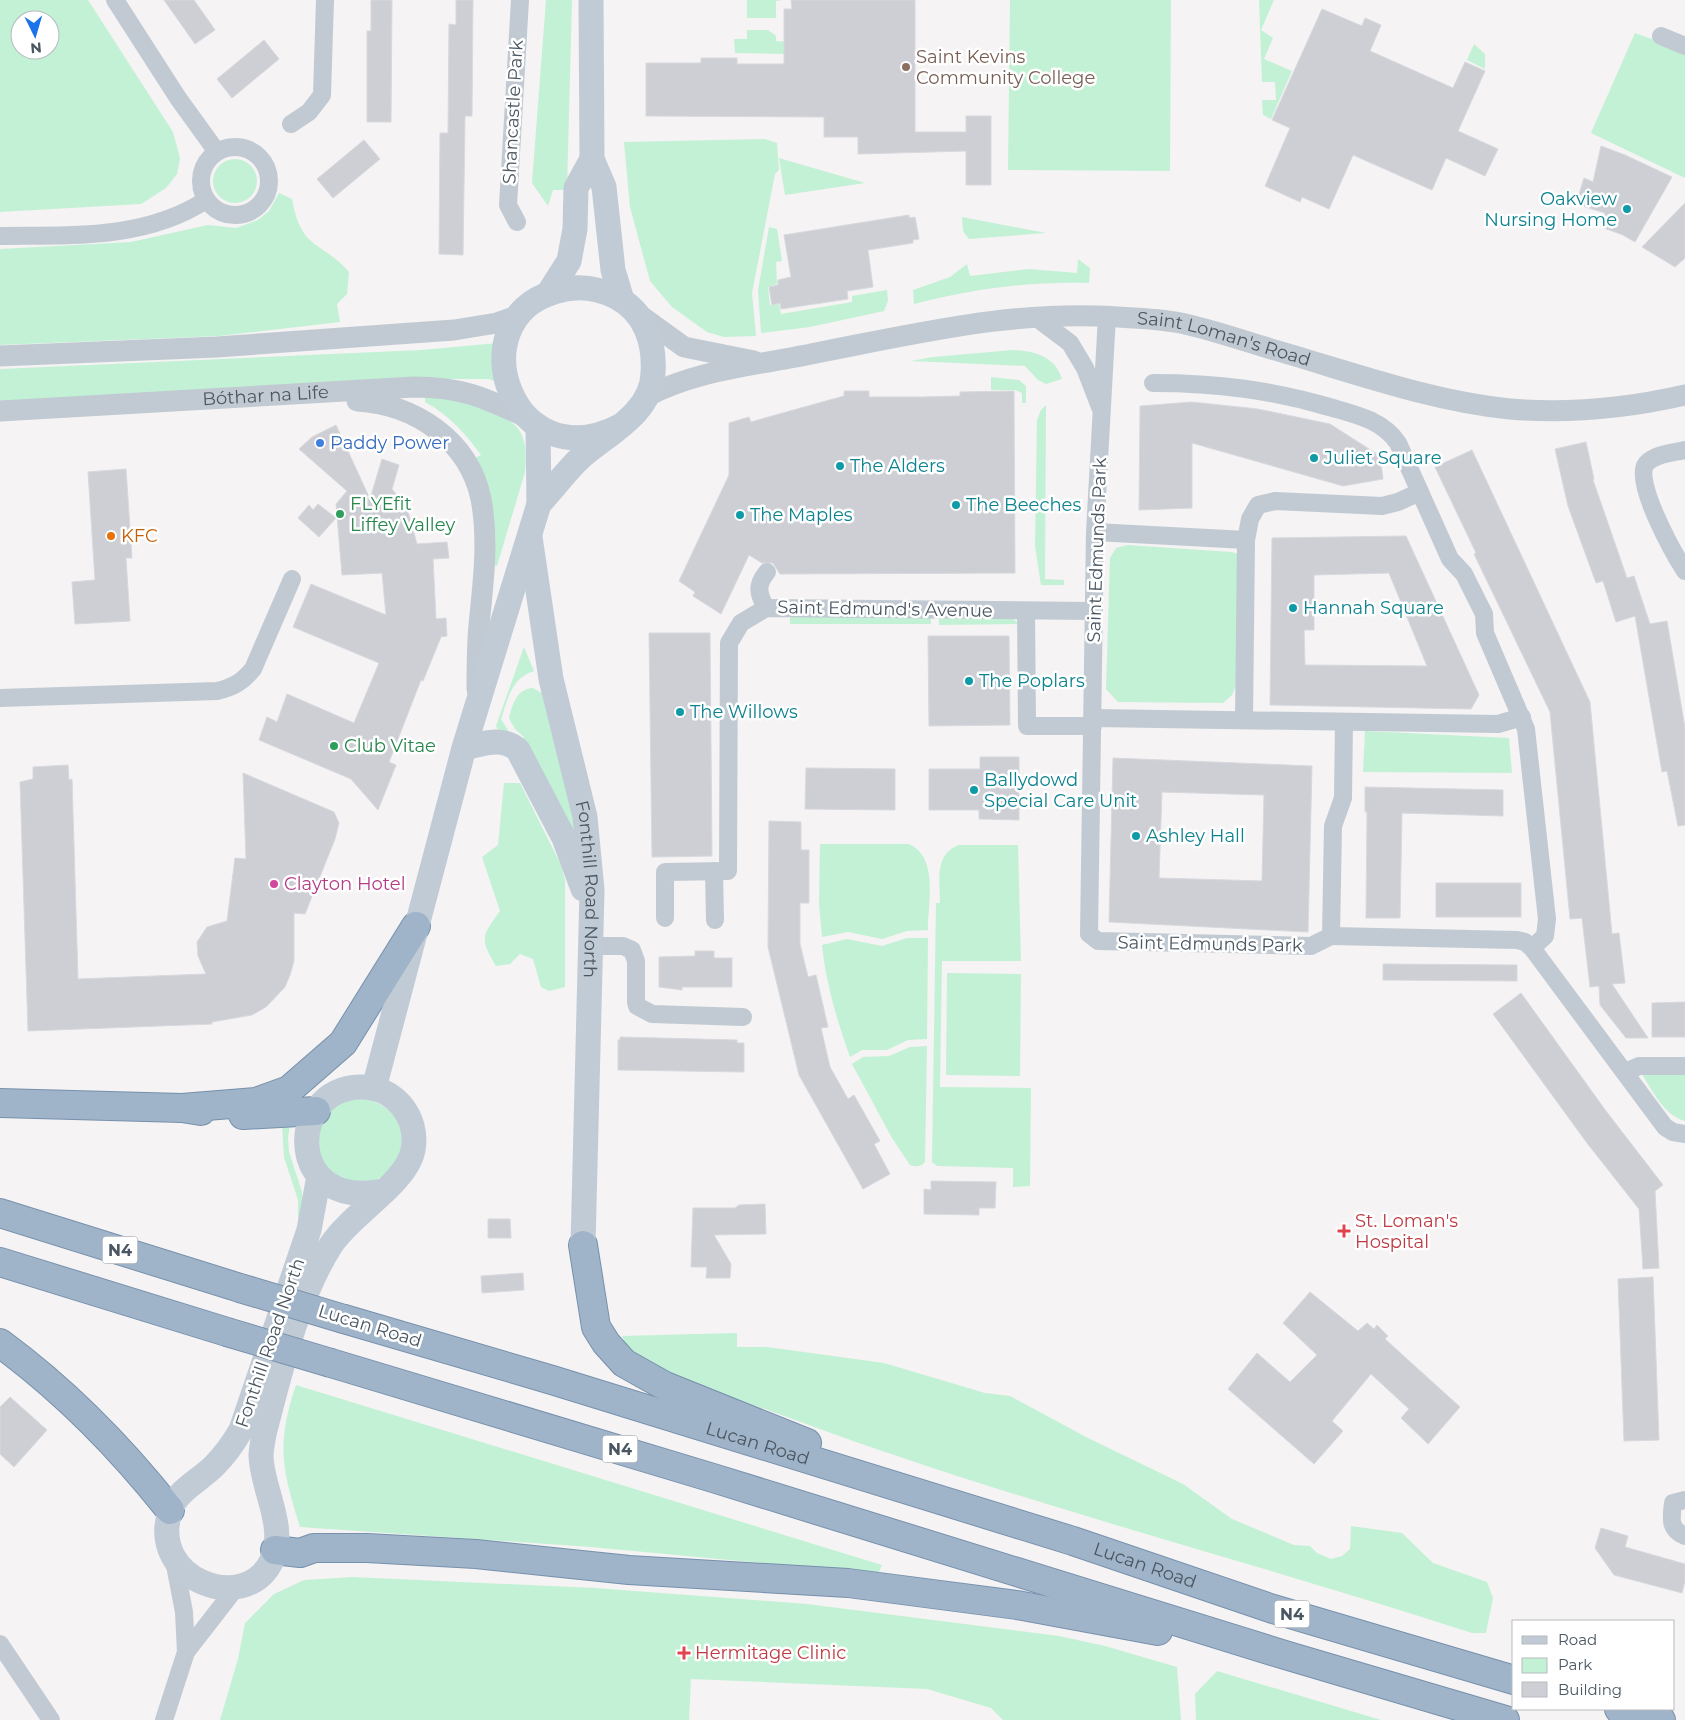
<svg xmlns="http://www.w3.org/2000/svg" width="1685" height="1720" font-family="Montserrat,sans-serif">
<rect width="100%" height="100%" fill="#f5f3f3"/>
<g fill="#c3f1d5" fill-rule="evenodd">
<path d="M0 0H88L173 132 180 158 177 174 166 188 141 204 0 212ZM20 20H50V50H20Z"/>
<polygon points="546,0 572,0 567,190 553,190 548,206 532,183"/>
<polygon points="747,0 782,0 776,1 776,18 747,18"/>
<polygon points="1010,0 1171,0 1170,171 1008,170"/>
<polygon points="1259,0 1274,0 1261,30 1273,38 1264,59 1292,71 1271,119 1263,115 1262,100 1276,100 1275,82 1262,82"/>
<polygon points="747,30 768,30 776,36 776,41 788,42 788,54 735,53 734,39 747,39"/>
<polygon points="1635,33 1685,51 1685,178 1591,133"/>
<polygon points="1474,44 1485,54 1485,69 1467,60"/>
<polygon points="765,139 777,143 779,170 775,174 752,293 756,336 724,337 707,332 672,307 650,281 630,207 624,142"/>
<polygon points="779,158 865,183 785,195"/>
<circle cx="235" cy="181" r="22"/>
<path d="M279 193 292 199C301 251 321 240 349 272L347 294 337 304 340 322 219 336 0 345V249L131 242 208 225 236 228 258 220 269 211Z"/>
<polygon points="962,217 1046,233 969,239 963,231"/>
<polygon points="769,227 777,229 782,261 776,262 777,284 768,287 770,305 779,304 781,314 852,302 852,296 887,290 888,301 884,311 810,327 761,333 758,290"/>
<path d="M1078 259 1090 268 1089 283C1029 281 972 289 914 304L913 290 950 277 967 264 970 276 1029 269 1077 273Z"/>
<polygon points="498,343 501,383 488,379 440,379 0,402 0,369 421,350"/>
<path d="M1013 350C1035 351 1055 356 1062 379L1046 384 1038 380 1025 366 911 361 933 357Z"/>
<polygon points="991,377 1019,380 1026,386 1026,403 1022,403 1022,393 1015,390 991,390"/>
<path d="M425 393C441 393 455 399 470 404 511 419 530 422 525 472L497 566 492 565 473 459 481 455C465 433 449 415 425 402Z"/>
<polygon points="1046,405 1045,579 1064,580 1064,585 1041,585 1035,546 1037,420 1041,410"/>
<polygon points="1127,545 1232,552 1238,554 1237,683 1232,695 1223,703 1118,702 1106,689 1110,558 1116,548"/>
<rect x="790" y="617" width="141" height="7"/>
<polygon points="1011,617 1019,624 939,625 939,618"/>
<path d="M524 647 534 671C511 678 508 699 501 719L508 730 507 735 500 734 496 726Z"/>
<path d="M533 688 542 693 582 855 520 742 524 737 515 729 509 718C513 704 516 689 533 688Z"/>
<polygon points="1365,731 1509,738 1512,773 1363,772"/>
<path d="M504 783H520L561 865 565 880V987L549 991 541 987 533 959 520 954 510 964 496 966C479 938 482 936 500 911L482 857 498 845Z"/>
<path d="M820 844H909C939 858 928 903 928 930L907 931 882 939 848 932 822 937 819 903Z"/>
<path d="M959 845H1018L1021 961H942L940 1087 1031 1088 1030 1186 1013 1187V1168L937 1166 932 1162 936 903H940C940 881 934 854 959 845Z"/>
<path d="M907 938H928L927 1039 908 1040 887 1050H862L850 1057C837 1020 826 984 822 945L847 939 882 946Z"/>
<polygon points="947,973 1021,974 1020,1076 946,1075"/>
<path d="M927 1046 925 1162C921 1167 916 1167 910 1165L892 1138 852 1064 863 1057 889 1056 910 1047Z"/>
<path d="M1685 1072V1121C1664 1115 1653 1092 1642 1074Z"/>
<circle cx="360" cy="1141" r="42"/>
<polygon points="291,1119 288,1138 289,1152 302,1192 303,1204 298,1229 298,1200 284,1157 282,1125"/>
<path d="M737 1333V1347H767L884 1363 985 1393 1010 1396 1088 1438 1183 1484 1232 1519 1294 1545 1310 1546 1317 1553 1331 1559 1342 1556 1350 1549 1351 1526 1402 1533 1433 1563 1487 1582 1493 1598 1486 1633H1472C1248 1560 1019 1503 798 1421 746 1402 693 1385 643 1362L629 1350 622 1336Z"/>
<path d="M296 1385 882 1565 878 1574 591 1547 300 1527C282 1470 276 1444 296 1385Z"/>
<polygon points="353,1577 595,1588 807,1604 1059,1636 1105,1646 1177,1667 1181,1720 1003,1720 991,1708 927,1689 691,1679 689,1720 220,1720 238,1659 245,1623 274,1594 304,1580"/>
<polygon points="1217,1671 1381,1720 1196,1720 1195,1694"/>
</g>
<g fill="#cdcfd5" stroke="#d7d9de" fill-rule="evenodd">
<polygon points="164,0 194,0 215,30 195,44"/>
<polygon points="371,0 392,0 391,122 367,122 367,31 371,31"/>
<polygon points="456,0 473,0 472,116 465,116 463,255 439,254 440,133 448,133 449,24 456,25"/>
<polygon points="791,0 915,0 915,132 966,132 966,116 991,116 991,185 966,185 966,151 858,154 858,137 824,137 824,117 646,116 646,63 701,63 701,58 737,58 737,64 784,64 784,9 792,9"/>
<polygon points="1322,9 1362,26 1365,18 1381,25 1370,51 1453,88 1465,62 1485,71 1458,131 1498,149 1485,176 1446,158 1432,190 1353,155 1329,209 1302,197 1300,202 1265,186 1290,128 1272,120"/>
<polygon points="264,40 279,59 232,98 217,79"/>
<polygon points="364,140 380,159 333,198 317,179"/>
<polygon points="1601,146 1625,155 1672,177 1635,242 1623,235 1601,227 1605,213 1576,204 1584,178 1593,182"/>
<polygon points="1685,203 1685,258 1675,267 1642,247"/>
<polygon points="909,215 909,218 915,217 919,239 913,240 913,243 868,250 873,287 847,291 848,299 781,309 780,303 772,305 769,287 778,285 778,280 791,277 784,235"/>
<polygon points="844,391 869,391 869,397 921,397 960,396 960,392 1014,391 1015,573 780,574 773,563 762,563 749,555 721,614 693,596 695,592 679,581 729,475 729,423 749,417 751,422 779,414 844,396"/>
<polygon points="1192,402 1258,409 1330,424 1380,456 1383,479 1343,486 1192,443 1192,508 1139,510 1140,406"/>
<polygon points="336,425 370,499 382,459 399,465 392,489 404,504 409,515 417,544 447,542 449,558 433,559 436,619 446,618 447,636 441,637 423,681 421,680 389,762 396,765 378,810 351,779 259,740 267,717 277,722 287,694 354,723 379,663 293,627 311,584 386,615 382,573 342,575 336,504 347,491 299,449 312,437"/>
<polygon points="1586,442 1594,479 1593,480 1627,578 1634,576 1650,624 1667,621 1685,728 1685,825 1678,826 1667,771 1662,772 1635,616 1616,622 1603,581 1596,583 1568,506 1555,449"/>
<polygon points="1472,450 1590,702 1612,934 1619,933 1625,983 1612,984 1648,1038 1626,1038 1600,1005 1599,986 1590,987 1582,918 1570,919 1550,712 1474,554 1476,553 1435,467"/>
<polygon points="126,469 132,558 126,558 130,621 75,624 72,582 95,580 88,472"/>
<polygon points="318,504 336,518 319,537 298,518 309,505 313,510"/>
<path d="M1406 536 1479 695 1471 709 1270 705 1272 538ZM1389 573 1427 666 1305 665 1304 630H1314V575Z"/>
<polygon points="649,633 710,633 712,856 652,857"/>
<polygon points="928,636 1009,636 1010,725 929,726"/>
<polygon points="980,757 1019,757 1019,820 979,819 979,810 929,810 929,769 980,769"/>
<path d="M1113 758 1312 766 1308 932 1109 922ZM1162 792 1264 795 1262 881 1159 878Z"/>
<polygon points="68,765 69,780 72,779 78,979 206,974 198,956 197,942 207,927 227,921 235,858 246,859 243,773 334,812 339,823 335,839 305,914 294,913 294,961 290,975 285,987 266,1007 252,1015 212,1022 212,1024 28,1031 20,782 33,779 33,767"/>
<polygon points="806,768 895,769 895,810 805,809"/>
<polygon points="1365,787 1503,790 1503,816 1402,813 1400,918 1366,918 1367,812 1365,812"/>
<polygon points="769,821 801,822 801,850 809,850 809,903 800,903 800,944 808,977 816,975 828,1027 821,1028 830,1067 848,1099 854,1095 880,1141 874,1144 890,1174 863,1189 799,1075 768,947"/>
<rect x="1436" y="883" width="85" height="34"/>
<polygon points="695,951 714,951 714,958 732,958 732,987 682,987 682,990 659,987 659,957 695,956"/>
<polygon points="1383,964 1517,965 1517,981 1383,980"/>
<polygon points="1521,993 1606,1111 1663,1185 1655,1191 1659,1268 1643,1269 1639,1209 1587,1143 1493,1014"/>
<polygon points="1685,1002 1685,1037 1652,1037 1652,1003"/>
<polygon points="620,1037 737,1040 737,1043 744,1043 744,1072 618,1070 618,1040 620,1040"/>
<polygon points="931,1181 996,1182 995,1208 979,1208 979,1215 924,1214 924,1189 931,1190"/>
<polygon points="765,1204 766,1234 714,1235 731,1264 730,1278 706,1278 707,1267 691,1267 693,1208 735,1208 739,1205"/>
<polygon points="488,1219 510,1219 511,1238 488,1238"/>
<polygon points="523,1273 524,1290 482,1293 481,1276"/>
<polygon points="1653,1277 1659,1440 1624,1441 1618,1279"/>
<polygon points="1310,1292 1358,1331 1367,1323 1374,1329 1377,1325 1388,1336 1385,1339 1460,1407 1428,1444 1401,1418 1409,1409 1371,1374 1332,1421 1343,1431 1314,1464 1228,1389 1257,1353 1290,1382 1317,1355 1283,1323"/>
<polygon points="10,1397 47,1430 14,1467 0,1454 0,1407"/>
<polygon points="1601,1528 1628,1536 1625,1547 1685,1564 1685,1581 1682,1593 1614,1575 1595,1548"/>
</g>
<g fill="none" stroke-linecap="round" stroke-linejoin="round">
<defs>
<g id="trunk">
<polyline points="0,1103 182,1108 201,1111"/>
<polyline points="182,1108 256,1102 289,1090 343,1043 416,926"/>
<polyline points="243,1115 316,1111"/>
<polyline points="0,1213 240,1288"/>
<polyline points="583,1245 596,1327 606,1343 624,1363 665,1386 807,1443"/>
<polyline points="0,1262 227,1332"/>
<path id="s4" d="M344 1319 552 1380 1073 1541 1273 1609 1514 1680"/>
<path d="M0 1343C64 1390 121 1448 170 1510"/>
<polyline points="331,1363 713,1478 1285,1655 1505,1720"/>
<polyline points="275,1550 300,1553 314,1548 367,1548 476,1554 629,1570 848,1583 1017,1605 1158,1631"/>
<polyline points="1619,1709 1661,1720"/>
</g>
</defs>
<use href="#trunk" stroke="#7690ad" stroke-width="30"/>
<g stroke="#c1cad2" stroke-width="18">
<polyline points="115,0 178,98 217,152"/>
<polyline points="1661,36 1685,46"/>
<polyline points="291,124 309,112 322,95 325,0"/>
<circle cx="235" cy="181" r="34"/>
<polyline points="517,222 508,205 520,0"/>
<path d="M0 236C70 235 145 240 206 200"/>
<polyline points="1034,316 1070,343 1085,368 1100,407"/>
<polyline points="1107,316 1095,532 1089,934 1098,941 1311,946 1331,936 1333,826 1343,798 1344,722"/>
<path d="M1153 383C1217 383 1272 390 1333 408 1358 415 1383 421 1398 443L1450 559 1464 574 1484 614 1485 633 1526 729 1547 919 1545 936 1532 948"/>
<path d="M1685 450C1672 453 1654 454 1646 464 1633 481 1674 554 1685 571"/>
<polyline points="1095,532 1246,540"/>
<path d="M766 608C758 594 756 585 767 572"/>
<polyline points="1026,611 1027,726 1093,726"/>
<path d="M0 698 217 691C234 687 242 682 253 669L292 579"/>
<polyline points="1094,718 1498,724 1522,717"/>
<polyline points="1244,720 1246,540 1250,519 1258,505 1275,501 1382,506 1398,502 1420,492"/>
<polyline points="714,871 715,920"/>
<polyline points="665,918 665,872 728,871 729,643 741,623 766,608 1094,611"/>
<polyline points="1331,936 1517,940 1525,942 1532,948 1665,1127 1673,1132 1685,1134"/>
<polyline points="592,946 623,946 632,950 636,961 636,1002 637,1006 652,1014 743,1017"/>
<polyline points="1625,1072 1639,1066 1685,1066"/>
<path d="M1685 1500 1673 1503C1671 1519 1669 1529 1685 1536"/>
<polyline points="0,1644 51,1720"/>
<polyline points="186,1652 238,1585"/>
<polyline points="164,1720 186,1652 184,1612 174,1560"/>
</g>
<g stroke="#c1cad2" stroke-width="21">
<polyline points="637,313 684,347 754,361"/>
<polyline points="0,356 217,347 454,330 497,323 520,315"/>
<path id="s1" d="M646 397C698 369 760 365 816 353 924 332 1021 308 1133 318 1150 319 1168 320 1185 324 1216 331 1247 342 1278 351 1354 373 1431 401 1510 409 1568 414 1628 408 1685 395"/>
<path d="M357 401C414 404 469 440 481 499 489 541 483 584 479 625 477 646 477 668 477 689"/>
<path id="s2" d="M0 411 414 387C462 387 483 397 526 417"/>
</g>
<g stroke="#c1cbd6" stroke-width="25">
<polyline points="591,0 592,159 604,187 613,270 622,300"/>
<polyline points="548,294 569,261 575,229 576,188 592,159"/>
<path d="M539 504C552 490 565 473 579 459 605 435 652 414 653 373 655 342 645 312 616 297 596 287 575 285 554 292 457 321 512 484 622 425"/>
<path id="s3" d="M530 537 551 679 585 817 592 890 583 1245"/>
<path d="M464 748C483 744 502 736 518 750L564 838 583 889"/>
<polyline points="374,1088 464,748 539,504 538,426"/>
<path d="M319 1176 309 1230 241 1430C233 1444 225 1455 214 1466 199 1481 176 1491 170 1512 148 1580 246 1616 272 1560 287 1526 262 1490 261 1456 261 1449 263 1441 264 1434 280 1373 297 1298 331 1245 351 1214 407 1183 413 1150 419 1117 394 1086 360 1087 286 1089 285 1211 383 1191"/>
</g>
<use href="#trunk" stroke="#9fb4c9" stroke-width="28"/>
<defs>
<g id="trunk-bridge">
<polyline points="240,1288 344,1319"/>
<polyline points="227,1332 331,1363"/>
</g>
</defs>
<use href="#trunk-bridge" stroke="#7690ad" stroke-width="30" stroke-linecap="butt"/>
<use href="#trunk-bridge" stroke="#9fb4c9" stroke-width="28"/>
</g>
<circle fill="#8d6e63" stroke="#fff" stroke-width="2" cx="906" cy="67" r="5"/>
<g fill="#0f9aa8" stroke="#fff" stroke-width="2">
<circle cx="1627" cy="209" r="5"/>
<circle cx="1314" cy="458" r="5"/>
<circle cx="840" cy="466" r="5"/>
<circle cx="956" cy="505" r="5"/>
<circle cx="740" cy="515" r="5"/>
<circle cx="1293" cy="608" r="5"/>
<circle cx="969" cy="681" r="5"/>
<circle cx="680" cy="712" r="5"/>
<circle cx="974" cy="790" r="5"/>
<circle cx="1136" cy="836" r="5"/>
</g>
<circle fill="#3f7fe0" stroke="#fff" stroke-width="2" cx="320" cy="443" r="5"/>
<g fill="#2e9e5b" stroke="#fff" stroke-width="2">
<circle cx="340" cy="514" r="5"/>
<circle cx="334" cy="746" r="5"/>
</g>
<circle fill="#e8710a" stroke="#fff" stroke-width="2" cx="111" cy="536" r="5"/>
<circle fill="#d1479c" stroke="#fff" stroke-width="2" cx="274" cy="884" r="5"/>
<g fill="#e0444e" stroke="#fff" stroke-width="2">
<path d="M1341.5 1223.5h5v5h5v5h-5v5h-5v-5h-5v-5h5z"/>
<path d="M681.5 1645.5h5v5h5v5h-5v5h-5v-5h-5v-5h5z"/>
</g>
<g text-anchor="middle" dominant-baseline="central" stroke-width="5" stroke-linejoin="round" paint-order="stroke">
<g fill="#fff" stroke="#808990" stroke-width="1">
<rect x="102.5" y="1236.5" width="35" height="27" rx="4"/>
<rect x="602.5" y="1435.5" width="35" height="27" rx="4"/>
<rect x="1274.5" y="1600.5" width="35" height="27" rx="4"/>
</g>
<g font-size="16" font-weight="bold" fill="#4a5661">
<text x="120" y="1250">N4</text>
<text x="620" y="1449">N4</text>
<text x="1292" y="1614">N4</text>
</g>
<g font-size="18" fill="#785e54" stroke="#fff" text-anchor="start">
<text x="916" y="57">Saint Kevins<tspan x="916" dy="21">Community College</tspan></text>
</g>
<g font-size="18" fill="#4a5661" stroke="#fff">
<text transform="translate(513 112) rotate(-87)">Shancastle Park</text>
<text stroke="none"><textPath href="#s1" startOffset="590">Saint Loman's Road</textPath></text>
<text stroke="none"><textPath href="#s2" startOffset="266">Bóthar na Life</textPath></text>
<text transform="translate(1097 550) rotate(-88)">Saint Edmunds Park</text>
<text transform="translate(885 609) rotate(1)">Saint Edmund's Avenue</text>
<text stroke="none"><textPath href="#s3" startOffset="358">Fonthill Road North</textPath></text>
<text transform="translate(1210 944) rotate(1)">Saint Edmunds Park</text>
<text transform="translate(370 1326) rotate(17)">Lucan Road</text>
<text transform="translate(270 1343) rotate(-71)">Fonthill Road North</text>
<text stroke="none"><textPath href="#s4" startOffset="432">Lucan Road</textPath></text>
<text stroke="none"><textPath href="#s4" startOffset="838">Lucan Road</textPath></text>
</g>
<g font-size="18" fill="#0d838f" stroke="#fff" text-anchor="start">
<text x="1617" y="199" text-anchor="end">Oakview<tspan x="1617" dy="21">Nursing Home</tspan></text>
<text x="1324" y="458">Juliet Square</text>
<text x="850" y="466">The Alders</text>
<text x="966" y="505">The Beeches</text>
<text x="750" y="515">The Maples</text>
<text x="1303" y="608">Hannah Square</text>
<text x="979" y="681">The Poplars</text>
<text x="690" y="712">The Willows</text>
<text x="984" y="780">Ballydowd<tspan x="984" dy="21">Special Care Unit</tspan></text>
<text x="1146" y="836">Ashley Hall</text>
</g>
<g font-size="18" fill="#366cbe" stroke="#fff" text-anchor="start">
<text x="330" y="443">Paddy Power</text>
</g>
<g font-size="18" fill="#27864d" stroke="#fff" text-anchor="start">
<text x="350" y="504">FLYEfit<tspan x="350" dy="21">Liffey Valley</tspan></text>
<text x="344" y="746">Club Vitae</text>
</g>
<g font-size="18" fill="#c56008" stroke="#fff" text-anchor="start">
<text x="121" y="536">KFC</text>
</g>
<g font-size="18" fill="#b23c85" stroke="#fff" text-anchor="start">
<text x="284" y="884">Clayton Hotel</text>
</g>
<g font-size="18" fill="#be3a42" stroke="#fff" text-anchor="start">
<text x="1355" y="1221">St. Loman's<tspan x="1355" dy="21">Hospital</tspan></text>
<text x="695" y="1653">Hermitage Clinic</text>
</g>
</g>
<rect x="1512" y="1620" width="162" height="90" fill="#ffffff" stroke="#b7bbc0"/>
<rect x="1522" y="1636" width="25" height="8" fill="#c1cbd6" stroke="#b7bbc0"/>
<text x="1558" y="1645" font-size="15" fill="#4a5661">Road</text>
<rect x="1522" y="1658" width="25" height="15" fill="#c3f1d5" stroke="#b7bbc0"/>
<text x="1558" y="1670" font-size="15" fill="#4a5661">Park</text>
<rect x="1522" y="1682" width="25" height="15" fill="#cdcfd5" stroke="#b7bbc0"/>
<text x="1558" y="1695" font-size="15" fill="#4a5661">Building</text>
<g transform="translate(35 35) rotate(175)"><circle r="24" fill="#ffffff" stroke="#b7bbc0"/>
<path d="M0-4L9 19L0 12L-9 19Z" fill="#1a73e8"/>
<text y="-8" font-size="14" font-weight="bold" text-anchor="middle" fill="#4a5661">N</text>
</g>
</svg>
